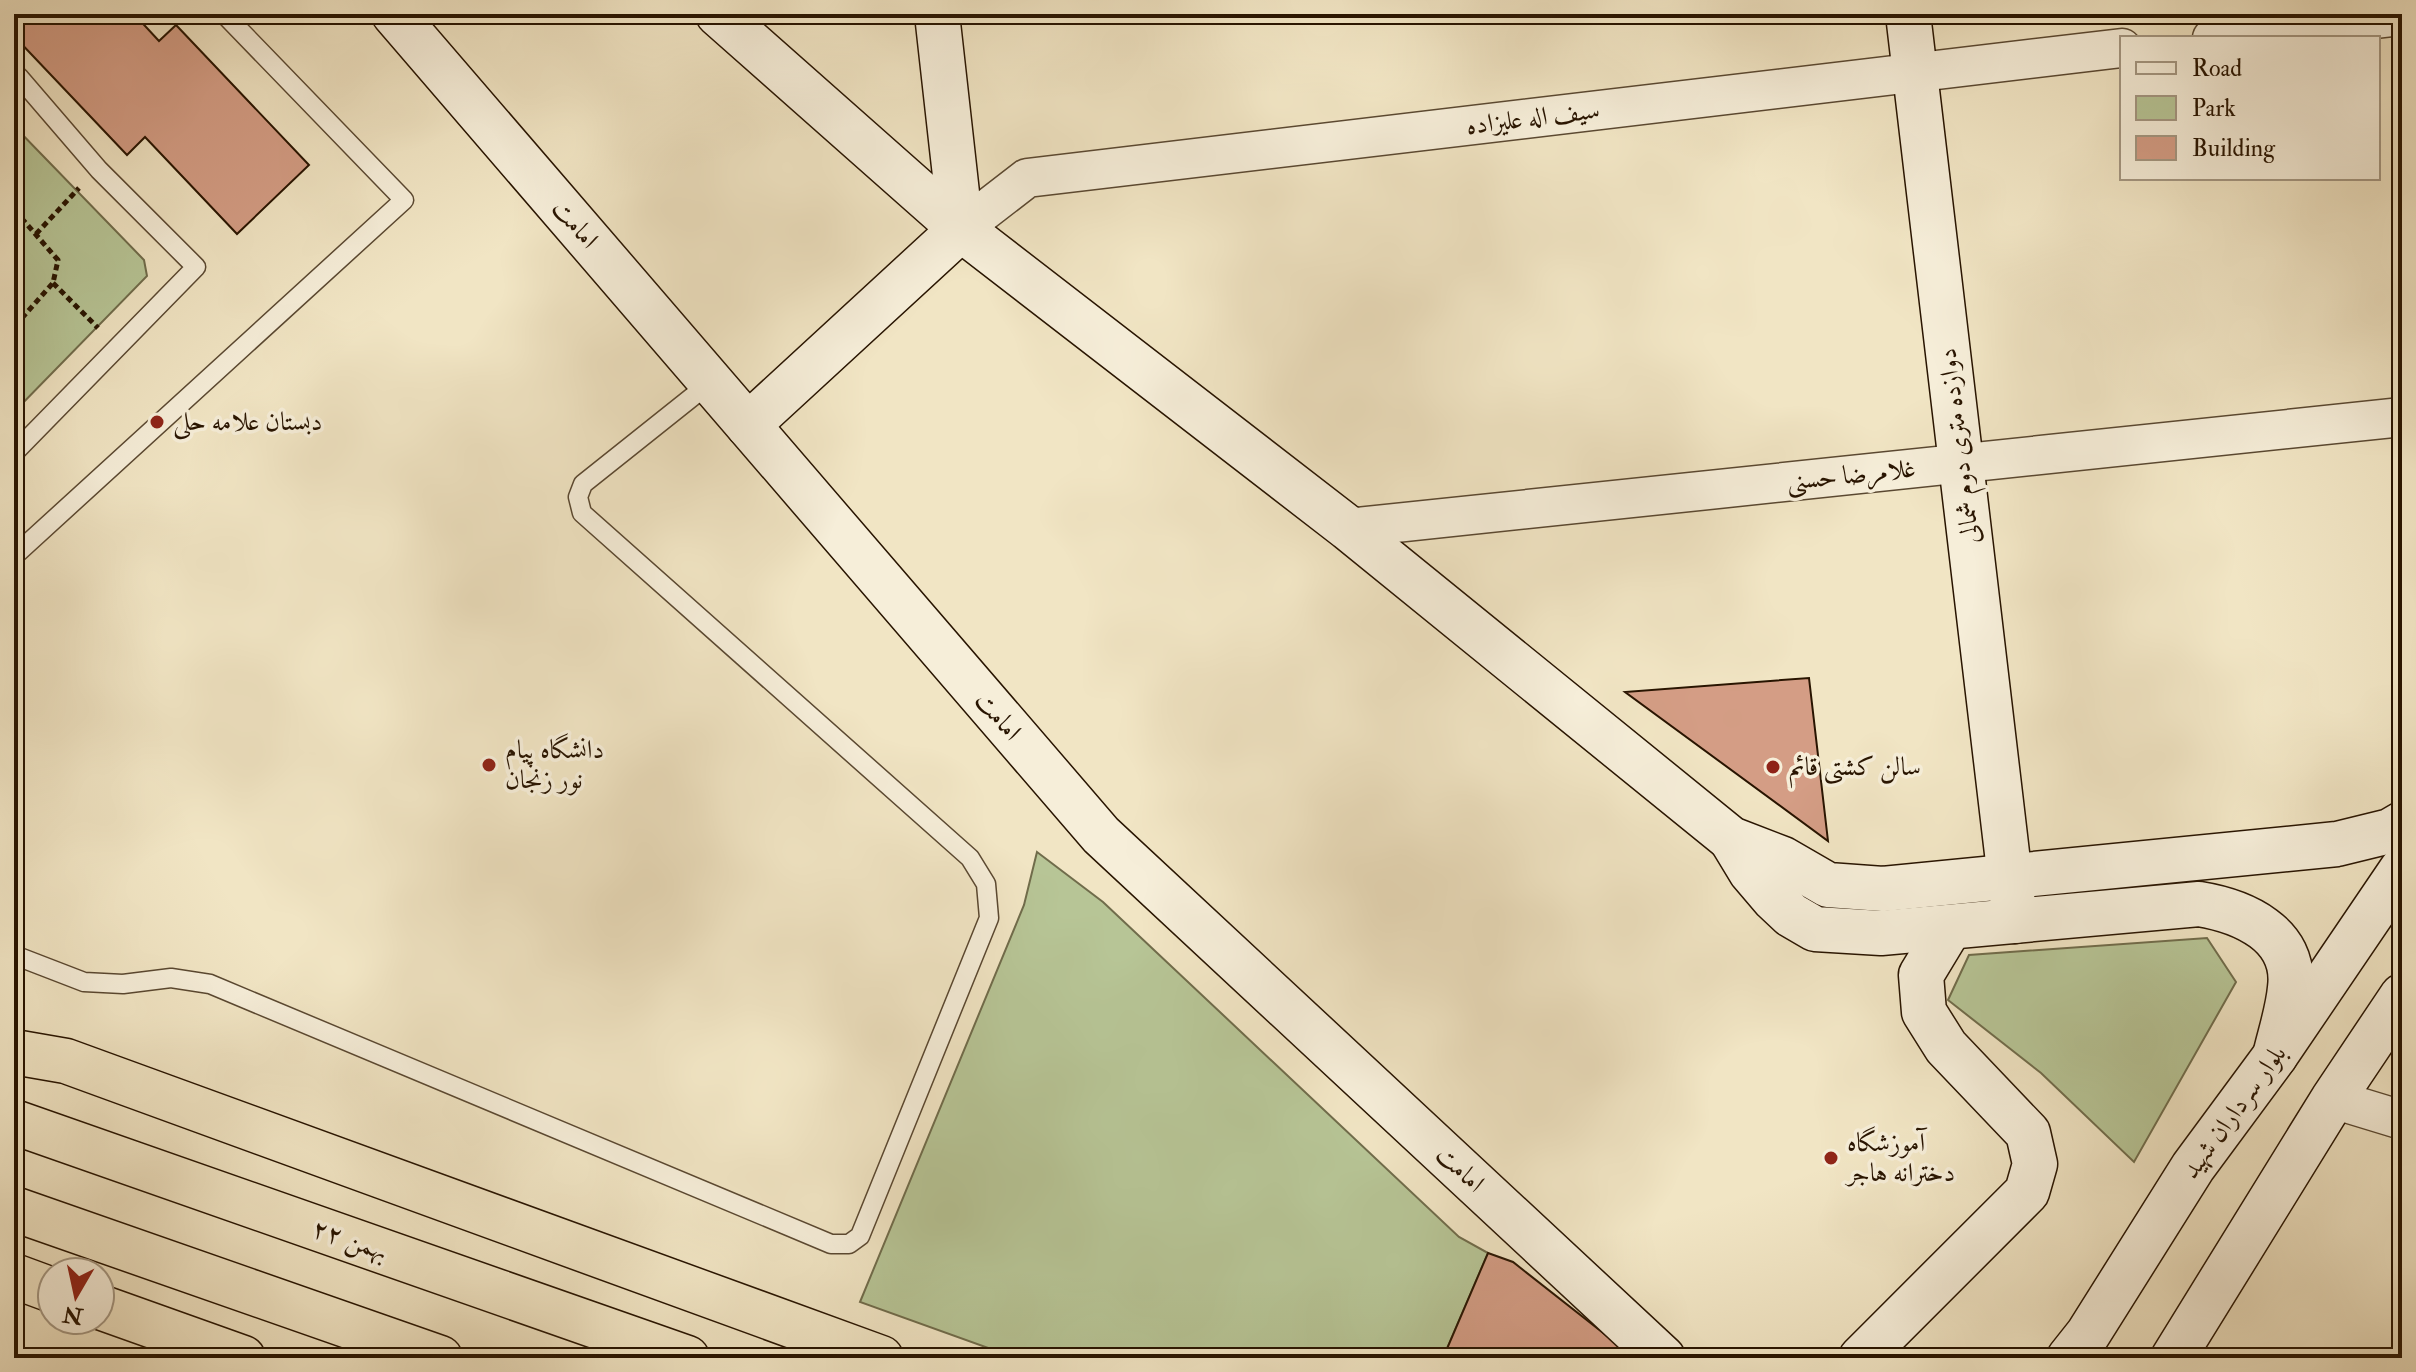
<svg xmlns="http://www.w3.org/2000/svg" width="2416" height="1372" font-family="'IM FELL Double Pica',Amiri,serif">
<rect width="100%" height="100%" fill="#f1e5c4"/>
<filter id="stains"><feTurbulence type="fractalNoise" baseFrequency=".0025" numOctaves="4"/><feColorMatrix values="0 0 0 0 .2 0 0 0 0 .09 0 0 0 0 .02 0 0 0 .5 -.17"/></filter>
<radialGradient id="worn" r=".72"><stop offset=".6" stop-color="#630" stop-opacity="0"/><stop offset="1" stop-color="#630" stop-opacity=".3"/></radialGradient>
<g fill="#b7c596" stroke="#706c4b" stroke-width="2">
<polygon points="14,126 144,260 147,276 14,412"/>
<polygon points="1037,852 1103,902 1459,1237 1488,1253 1443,1358 1016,1358 860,1302 1024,905"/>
<polygon points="2207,938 2236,982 2134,1162 2041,1073 1948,1000 1969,955"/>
</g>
<g fill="#d49d85" stroke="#281400" stroke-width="2">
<polygon points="14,14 134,14 159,41 176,25 309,165 237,234 145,137 127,155 14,36"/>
<polygon points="1809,678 1828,841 1625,692"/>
<polygon points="1488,1253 1513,1262 1616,1343 1630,1358 1443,1358"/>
</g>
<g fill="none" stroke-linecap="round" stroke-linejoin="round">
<defs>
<g id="lane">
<polyline points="14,75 19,77 99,170 196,267 14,453"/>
<polyline points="14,556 404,200 224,14"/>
<polyline points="14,955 84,982 123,984 171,978 210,984 831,1244 849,1244 860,1236 989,918 986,884 970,858 582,513 578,497 583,484 711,382"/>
</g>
<g id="street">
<polyline points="2212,38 2402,16"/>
<polyline points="961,229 1027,178 2122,48"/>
<polyline points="1348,528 2402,417"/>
<polyline points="2333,1099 2402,1120"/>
</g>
<g id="secondary">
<polyline points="394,14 1101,835 1663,1358"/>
<polyline points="718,14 961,229 1348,528 1731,839 1783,859 1828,885 1883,889 2337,844 2390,831 2402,824"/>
<polyline points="937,14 961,229"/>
<polyline points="1908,14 2015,921"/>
<polyline points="748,425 961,229"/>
<path d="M1731 839 1751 872 1774 899 1791 915 1815 929 1881 933 2199 904C2242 911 2297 934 2290 988 2288 1011 2280 1034 2275 1056"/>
<polyline points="1861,1358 2027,1192 2035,1164 2028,1133 1946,1047 1924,1012 1921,975 1950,927"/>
<polyline points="2069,1358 2088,1334 2193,1167 2275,1056 2402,869"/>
<polyline points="2173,1358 2333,1099 2402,996"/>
</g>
<g id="highway">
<polyline points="14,1052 66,1061 881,1358"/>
<polyline points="14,1122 687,1358"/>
<polyline points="14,1209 440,1358"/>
<polyline points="14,1276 52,1290"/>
<polyline points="100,1307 243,1358"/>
</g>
</defs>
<use href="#lane" stroke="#5a4831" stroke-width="21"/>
<use href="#street" stroke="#5a4831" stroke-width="41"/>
<use href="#secondary" stroke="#281400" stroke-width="47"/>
<use href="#highway" stroke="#281400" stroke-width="47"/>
<g stroke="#281400" stroke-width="5" stroke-dasharray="6 4" stroke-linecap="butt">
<polyline points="14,212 17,213 58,260 53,283 14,327"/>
<polyline points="36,234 79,188"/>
<polyline points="53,283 98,328"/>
</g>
<use href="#lane" stroke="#f6eed9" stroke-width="18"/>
<use href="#street" stroke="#f6eed9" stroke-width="38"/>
<use href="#secondary" stroke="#f6eed9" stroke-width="44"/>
<use href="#highway" stroke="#f1e5c4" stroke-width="44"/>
</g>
<g fill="#8f2418" stroke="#f6eed9" stroke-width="3">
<circle cx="157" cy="422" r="8"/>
<circle cx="489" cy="765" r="8"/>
<circle cx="1773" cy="767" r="8"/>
<circle cx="1831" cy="1158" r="8"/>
</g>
<g text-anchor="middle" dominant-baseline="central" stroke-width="7" stroke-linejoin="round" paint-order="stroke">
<g font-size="26" fill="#281400" stroke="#f6eed9">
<text transform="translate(1533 118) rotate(-7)">سیف اله علیزاده</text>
<text transform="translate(575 224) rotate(49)">امامت</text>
<text transform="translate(1959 446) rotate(-97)">دوازده متری دوم شمالی</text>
<text transform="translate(1851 475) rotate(-6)">غلامرضا حسنی</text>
<text transform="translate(998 716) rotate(49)">امامت</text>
<text transform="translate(2234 1112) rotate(-54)">بلوار سرداران شهید</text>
<text transform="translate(1460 1169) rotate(43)">امامت</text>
<text transform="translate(350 1240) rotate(19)">۲۲ بهمن</text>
</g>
<g font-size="26" fill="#281400" stroke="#f6eed9" text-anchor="start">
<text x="173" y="422">دبستان علامه حلی</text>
<text x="505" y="750">دانشگاه پیام<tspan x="505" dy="30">نور زنجان</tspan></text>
<text x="1789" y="767">سالن کشتی قائم</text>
<text x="1847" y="1143">آموزشگاه<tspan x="1847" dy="30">دخترانه هاجر</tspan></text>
</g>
</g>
<rect width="2416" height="1372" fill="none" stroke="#f1e5c4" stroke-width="48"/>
<rect x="16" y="16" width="2384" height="1340" fill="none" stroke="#281400" stroke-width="4"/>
<rect x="24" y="24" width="2368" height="1324" fill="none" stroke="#281400" stroke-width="2"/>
<rect x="2120" y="36" width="260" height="144" fill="#f6eed9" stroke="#a49782" stroke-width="2"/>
<rect x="2136" y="62" width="40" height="12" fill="#f6eed9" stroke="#a49782" stroke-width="2"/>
<text x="2192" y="76" font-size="24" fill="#281400">Road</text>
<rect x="2136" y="96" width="40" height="24" fill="#b7c596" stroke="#a49782" stroke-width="2"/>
<text x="2192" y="116" font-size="24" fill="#281400">Park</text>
<rect x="2136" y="136" width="40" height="24" fill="#d49d85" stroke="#a49782" stroke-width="2"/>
<text x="2192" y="156" font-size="24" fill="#281400">Building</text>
<g transform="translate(76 1296) rotate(189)"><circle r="38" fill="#f6eed9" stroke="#a49782" stroke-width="2"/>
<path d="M0-6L14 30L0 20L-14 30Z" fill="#8f2418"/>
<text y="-12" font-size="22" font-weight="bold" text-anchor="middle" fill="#281400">N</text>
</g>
<rect width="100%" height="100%" filter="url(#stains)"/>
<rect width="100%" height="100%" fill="url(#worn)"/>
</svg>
